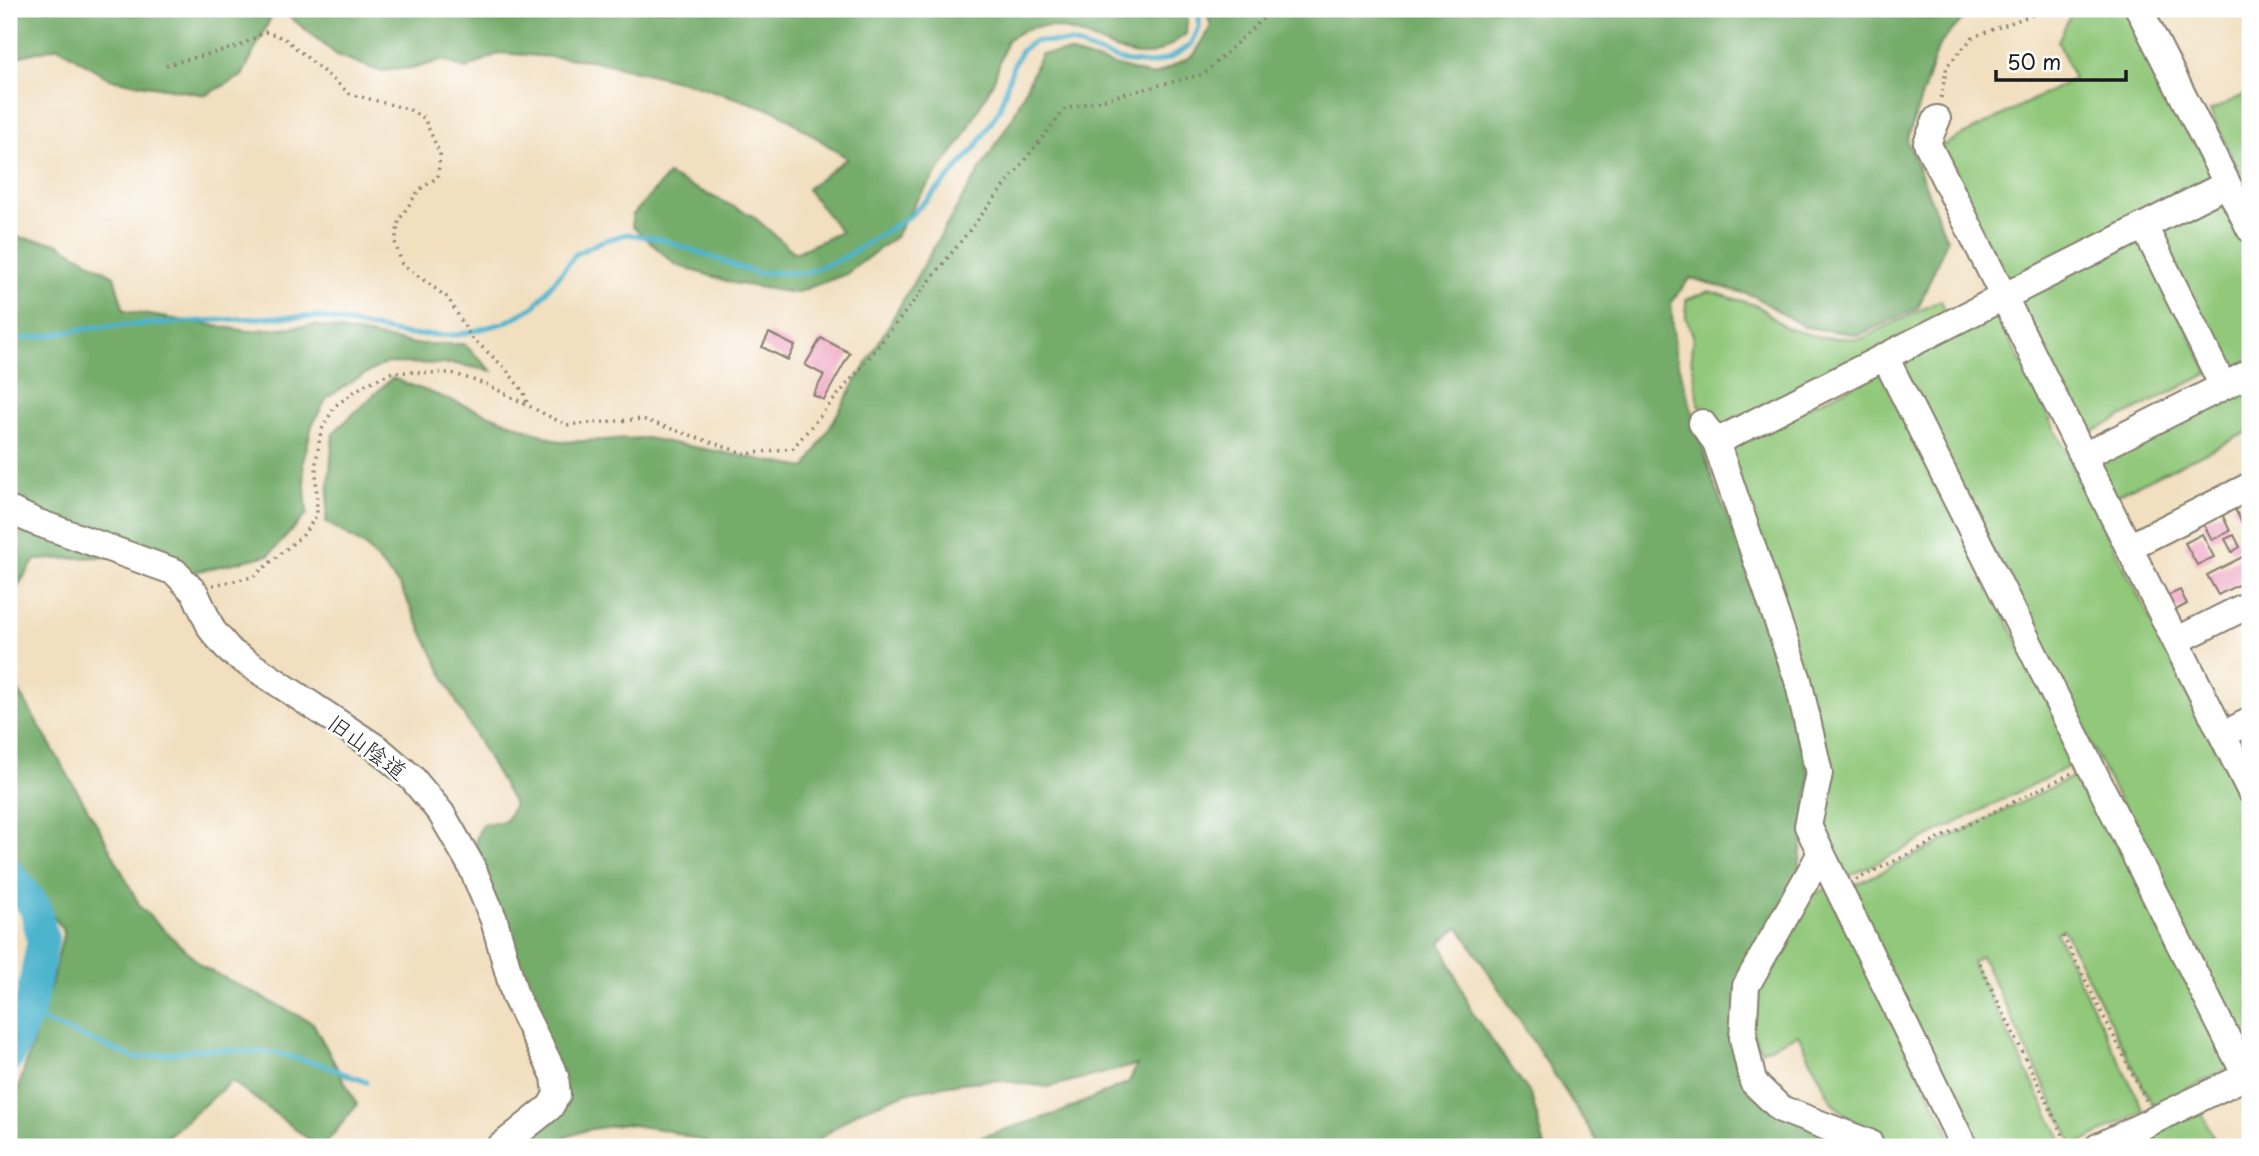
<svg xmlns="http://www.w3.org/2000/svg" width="2259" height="1156" font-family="'Playpen Sans','Klee One',sans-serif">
<rect width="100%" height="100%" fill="#fff"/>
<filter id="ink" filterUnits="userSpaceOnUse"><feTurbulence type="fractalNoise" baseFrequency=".0143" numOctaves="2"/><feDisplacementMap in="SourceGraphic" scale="14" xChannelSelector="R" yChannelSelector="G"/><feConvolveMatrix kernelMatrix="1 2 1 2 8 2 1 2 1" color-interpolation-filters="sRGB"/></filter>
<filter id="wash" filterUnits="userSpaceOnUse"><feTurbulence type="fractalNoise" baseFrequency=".00686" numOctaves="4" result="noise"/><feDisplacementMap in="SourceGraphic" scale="28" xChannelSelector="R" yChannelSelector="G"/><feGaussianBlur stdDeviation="1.57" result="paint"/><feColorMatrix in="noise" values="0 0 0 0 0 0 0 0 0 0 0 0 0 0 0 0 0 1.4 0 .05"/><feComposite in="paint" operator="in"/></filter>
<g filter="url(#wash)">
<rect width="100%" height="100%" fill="#f1dfc0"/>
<g fill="#91c87a" stroke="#56724b" stroke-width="2">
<polygon points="2078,9 2127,9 2214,176 2008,284 1939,147 2074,79 2058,41 2070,16"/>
<polygon points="2250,92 2250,176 2243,180 2210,111"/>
<polygon points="2221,197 2250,253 2250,359 2229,370 2155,231"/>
<polygon points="2138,235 2209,373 2086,435 2016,298"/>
<polygon points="1709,291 1758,306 1786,328 1819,337 1861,339 1941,300 1948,317 1717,428 1699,405 1691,356 1693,335 1686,318 1686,300"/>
<polygon points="1996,313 2250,817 2250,1059 1897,362"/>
<polygon points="1882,371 2078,762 1844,879 1818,828 1831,774 1725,448"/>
<polygon points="2250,383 2250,431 2115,496 2096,458"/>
<polygon points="2082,772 2230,1068 2153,1106 2063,929 2056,933 2144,1111 2074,1146 1981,956 1972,962 2065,1147 1974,1147 1851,887"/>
<polygon points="1829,887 1956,1147 1875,1147 1865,1130 1833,1104 1798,1034 1761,1051 1751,1031 1754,987 1807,898"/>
<polygon points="2201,1111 2216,1143 2223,1147 2123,1147"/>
</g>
<g fill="#74ac6a" stroke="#486443" stroke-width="2">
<polygon points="9,9 275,9 242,76 206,95 110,79 58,47 9,59"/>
<path d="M280 9H1188L1186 34C1176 41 1164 51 1152 54 1118 63 1075 18 1031 28 1023 29 1014 36 1007 40L994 80 962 140 916 201 896 236 846 274 795 293 733 283 676 265 632 226V216L668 175 753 216 795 253 841 232 807 189 847 158 776 111 695 85 591 60 499 53 466 69 444 60 415 68 379 71 337 55Z"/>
<polygon points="1206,9 1972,9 1939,45 1907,140 1947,240 1918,308 1859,335 1804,327 1754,296 1690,278 1671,302 1675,353 1712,478 1751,577 1810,775 1797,886 1743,1023 1769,1094 1856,1147 1601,1147 1459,927 1441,942 1473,1014 1531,1095 1545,1147 950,1147 1061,1112 1129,1082 1137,1065 1048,1087 997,1080 960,1083 909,1092 859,1111 811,1145 786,1147 722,1147 666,1130 625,1124 586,1130 553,1142 546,1147 510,1147 558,1107 544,1038 520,976 475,842 482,824 506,821 514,804 458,705 400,586 366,547 326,522 333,433 392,378 561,442 646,438 806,468 957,207 1014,115 1041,54 1068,52 1153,76 1194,55 1211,27"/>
<polygon points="9,236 57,243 114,276 124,311 248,331 315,325 415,344 464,344 492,371 455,364 386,363 356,379 327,398 312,425 303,462 307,514 269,555 190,573 143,555 35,560 14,592 9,618"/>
<polygon points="9,674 100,830 141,908 203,967 313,1023 357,1105 323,1147 319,1147 232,1081 155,1147 9,1147 9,1118 51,984 64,931 9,855"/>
</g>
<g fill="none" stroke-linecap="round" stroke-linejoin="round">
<g stroke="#4eb4cd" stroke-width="5">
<polyline points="9,340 46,336 96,327 277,317 318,317 408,335 458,335 504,323 534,307 576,254 602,241 627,234 661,239 756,273 805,273 842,259 910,216 945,182 976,147 1000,108 1013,66 1021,51 1034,41 1071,43 1122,61 1149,64 1170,58 1191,45 1199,28 1199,9"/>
<polyline points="29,1012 50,1024 136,1058 201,1049 276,1053 320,1064 366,1082"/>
</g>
<polyline stroke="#4eb4cd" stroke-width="32" points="9,874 35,907 43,940 29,1012 9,1056"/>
</g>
<g id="blocks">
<g fill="#eea0be">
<polygon points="769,333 795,346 788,360 762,347"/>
<polygon points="821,338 850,353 824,400 813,395 824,375 805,365"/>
<polygon points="2242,502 2250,518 2250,523 2244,526 2233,506"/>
<polygon points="2221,512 2230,531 2212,540 2202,521"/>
<polygon points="2202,534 2214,557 2197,565 2185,543"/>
<polygon points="2234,535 2240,547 2232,552 2225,539"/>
<polygon points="2246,555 2250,563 2250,579 2218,595 2207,575"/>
<polygon points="2180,590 2187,604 2174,611 2167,596"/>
<polygon points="2250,742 2250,760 2243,746"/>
</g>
</g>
</g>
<g filter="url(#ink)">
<use href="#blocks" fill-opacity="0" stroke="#867e6e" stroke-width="2"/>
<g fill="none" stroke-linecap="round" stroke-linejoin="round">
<defs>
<g id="minor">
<polyline points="2139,9 2250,229"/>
<polyline points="1937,119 1927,143 2250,790"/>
<polyline points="2144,226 2223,386"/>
<polyline points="1885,357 2246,1076"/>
<polyline points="1702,423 1716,442 1798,680 1819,773 1808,826 1964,1147"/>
<polyline points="1716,442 2227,184"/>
<polyline points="2084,456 2250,373"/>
<polyline points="9,510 36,522 175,572 195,593 212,630 231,652 378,749 412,778 441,813 471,865 494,920 515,996 555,1076 557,1095 550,1107 500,1147"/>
<polyline points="2129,547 2250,486"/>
<polyline points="2176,641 2250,604"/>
<polyline points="2223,735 2250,721"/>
<polyline points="1821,853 1746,986 1743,1038 1753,1082 1781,1109 1869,1143"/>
<polyline points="2098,1147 2250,1074"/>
</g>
</defs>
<use href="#minor" stroke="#867e6e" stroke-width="30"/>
<g stroke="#867e6e" stroke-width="3.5" stroke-dasharray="2 5" stroke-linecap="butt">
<polyline points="166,65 240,46 265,32 284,38 350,94 408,109 424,118 440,154 438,177 419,190 399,220 395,242 402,264 448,298 471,337 505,368 524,393 527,403"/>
<polyline points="1941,98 1947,66 1973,37 2048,9"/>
<polyline points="213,585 253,577 303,535 317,515 316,463 321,431 335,406 364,385 393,372 452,373 488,385 566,425 642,419 746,454 793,448 865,363 1065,109 1204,74 1273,9"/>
<polyline points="1856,880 2072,773"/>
<polyline points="2063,936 2147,1102"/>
<polyline points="1979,963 2069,1147"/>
</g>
<use href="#minor" stroke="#fff" stroke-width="26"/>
</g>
</g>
<g text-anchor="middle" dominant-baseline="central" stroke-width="5" stroke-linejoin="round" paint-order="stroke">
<g font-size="23" fill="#1c1c1c" stroke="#fff">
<text transform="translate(368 746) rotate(37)">旧山陰道</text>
</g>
</g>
<rect width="2259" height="1156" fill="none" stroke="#fff" stroke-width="35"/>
<path d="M1996 70v10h130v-10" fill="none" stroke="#1c1c1c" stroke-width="3.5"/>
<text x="2007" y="70" font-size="21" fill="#1c1c1c" stroke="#ffffff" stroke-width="5" paint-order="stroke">50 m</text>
</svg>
